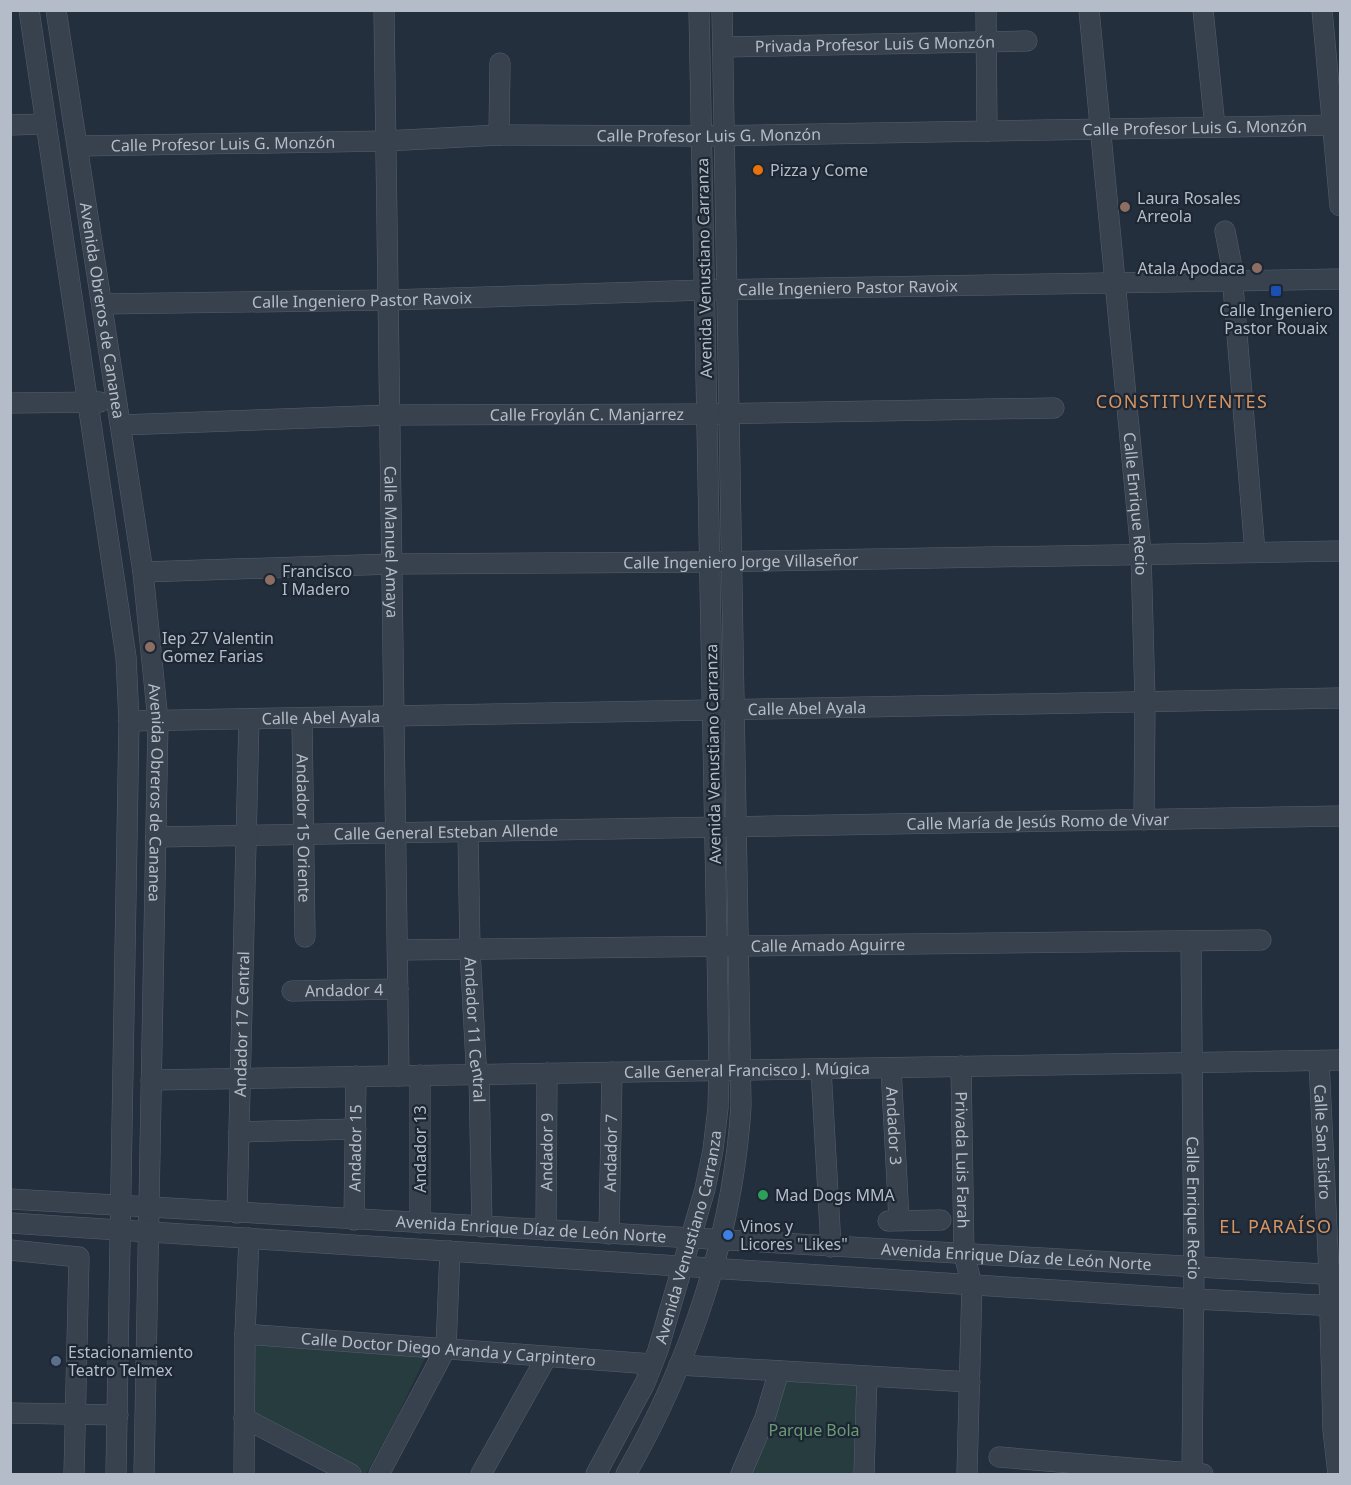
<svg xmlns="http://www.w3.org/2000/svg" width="1351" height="1485" font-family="'Noto Sans',sans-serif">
<rect width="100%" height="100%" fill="#242f3e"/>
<g fill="#263c3f">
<polygon points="248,1342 426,1356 395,1421 366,1474 364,1474 247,1414"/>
<polygon points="784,1377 859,1383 856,1474 751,1474"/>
</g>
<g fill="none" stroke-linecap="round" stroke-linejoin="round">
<defs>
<g id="minor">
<polyline points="29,10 126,657 129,721 116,1474"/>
<path id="s1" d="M56 10 143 572 158 721 144 1474"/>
<path id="s2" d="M384 10 399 1076"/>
<polyline points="986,10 987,131"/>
<path id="s3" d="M1089 10 1141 553 1145 701 1144 820"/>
<polyline points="1203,10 1215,127"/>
<polyline points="1322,10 1340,206"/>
<path id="s4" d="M723 47 1027 41"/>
<polyline points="10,125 46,124"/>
<polyline points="499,135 500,63"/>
<path id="s5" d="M79 146 386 141 499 135 702 136 1340 125"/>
<polyline points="1225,231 1231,262 1255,552"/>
<path id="s6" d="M102 304 388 300 705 290 1340 279"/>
<polyline points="10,403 100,402"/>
<path id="s7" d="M121 425 390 415 707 414 1054 408"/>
<path id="s8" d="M143 572 392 564 710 562 1340 551"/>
<path id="s9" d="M302 718 305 937"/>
<path id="s10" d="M129 721 1340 698"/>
<path id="s11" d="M468 832 470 950 476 1063 479 1074 482 1227"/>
<path id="s12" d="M156 837 1340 816"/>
<path id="s13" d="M1191 941 1194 1267 1192 1474"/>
<path id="s14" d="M398 950 1261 940"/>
<path id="s15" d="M292 991 398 989"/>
<path id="s16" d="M1319 1061 1329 1274 1333 1430 1338 1474"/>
<path id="s17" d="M961 1066 964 1255 972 1284 967 1474"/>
<path id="s18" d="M891 1068 899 1220"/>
<polyline points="821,1069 831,1247"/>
<path id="s19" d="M151 1080 1340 1060"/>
<polyline points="239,1132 356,1129"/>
<path id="s20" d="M10 1199 1340 1275"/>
<path id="s21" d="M237 1213 249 719"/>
<path id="s22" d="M354 1220 356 1076"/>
<polyline points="888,1221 941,1220"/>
<polyline points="10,1223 1194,1299 1340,1306"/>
<polyline points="420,1223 420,1075"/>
<path id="s23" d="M546 1230 547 1073"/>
<path id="s24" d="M609 1234 612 1072"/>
<polyline points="10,1250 79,1257 74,1474"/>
<path id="s25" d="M245 1334 652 1364"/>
<polyline points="679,1365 970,1382"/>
<polyline points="10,1413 118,1415"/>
<polyline points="244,1418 351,1474"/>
<polyline points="999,1457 1203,1474"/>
<polyline points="244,1474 245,1334 249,1238"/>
<polyline points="379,1474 446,1348 450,1251"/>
<polyline points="481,1474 546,1358"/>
<path id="s26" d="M596 1474 645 1383 658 1350 705 1189 713 1150 718 1108 719 1070 717 947 699 10"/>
<path d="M626 1474C690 1362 733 1235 741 1106L722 10"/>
<polyline points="741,1474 765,1418 779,1371"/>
<polyline points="864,1474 867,1377"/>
</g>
</defs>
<use href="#minor" stroke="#565f6c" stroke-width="21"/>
<use href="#minor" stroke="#38414e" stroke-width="20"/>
</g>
<circle fill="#e8710a" stroke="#1d2633" stroke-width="2" cx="758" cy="170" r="6"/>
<g fill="#8d6e63" stroke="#1d2633" stroke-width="2">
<circle cx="1125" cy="207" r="6"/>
<circle cx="1257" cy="268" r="6"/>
<circle cx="270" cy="580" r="6"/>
<circle cx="150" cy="647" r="6"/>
</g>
<rect fill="#1a4fb4" stroke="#1d2633" stroke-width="2" x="1270" y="285" width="12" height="12" rx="3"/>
<circle fill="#2e9e5b" stroke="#1d2633" stroke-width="2" cx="763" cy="1195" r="6"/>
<circle fill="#3f7fe0" stroke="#1d2633" stroke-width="2" cx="728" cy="1235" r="6"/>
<circle fill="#5c6f8a" stroke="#1d2633" stroke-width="2" cx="56" cy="1361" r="6"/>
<g text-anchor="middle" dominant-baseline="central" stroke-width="4.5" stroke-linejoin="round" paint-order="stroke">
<g font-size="16" fill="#b4bcc9" stroke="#1d2633">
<text stroke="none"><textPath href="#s4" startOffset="152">Privada Profesor Luis G Monzón</textPath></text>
<text stroke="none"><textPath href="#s5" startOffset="1116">Calle Profesor Luis G. Monzón</textPath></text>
<text stroke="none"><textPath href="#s5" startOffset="630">Calle Profesor Luis G. Monzón</textPath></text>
<text stroke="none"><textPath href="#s5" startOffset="144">Calle Profesor Luis G. Monzón</textPath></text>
<text transform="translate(704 268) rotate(-91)">Avenida Venustiano Carranza</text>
<text stroke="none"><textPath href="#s6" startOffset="746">Calle Ingeniero Pastor Ravoix</textPath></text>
<text stroke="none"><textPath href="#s6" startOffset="260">Calle Ingeniero Pastor Ravoix</textPath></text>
<text stroke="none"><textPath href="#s1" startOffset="304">Avenida Obreros de Cananea</textPath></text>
<text stroke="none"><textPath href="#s7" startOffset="466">Calle Froylán C. Manjarrez</textPath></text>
<text stroke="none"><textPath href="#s3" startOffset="496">Calle Enrique Recio</textPath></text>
<text stroke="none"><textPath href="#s2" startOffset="532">Calle Manuel Amaya</textPath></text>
<text stroke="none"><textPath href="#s8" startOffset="598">Calle Ingeniero Jorge Villaseñor</textPath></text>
<text stroke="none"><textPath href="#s10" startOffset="678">Calle Abel Ayala</textPath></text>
<text stroke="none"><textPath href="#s10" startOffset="192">Calle Abel Ayala</textPath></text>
<text transform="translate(713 754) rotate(-91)">Avenida Venustiano Carranza</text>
<text stroke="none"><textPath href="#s1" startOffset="790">Avenida Obreros de Cananea</textPath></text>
<text stroke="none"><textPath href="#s12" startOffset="882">Calle María de Jesús Romo de Vivar</textPath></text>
<text stroke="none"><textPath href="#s9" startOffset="110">Andador 15 Oriente</textPath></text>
<text stroke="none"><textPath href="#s12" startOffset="290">Calle General Esteban Allende</textPath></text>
<text stroke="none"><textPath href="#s14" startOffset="430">Calle Amado Aguirre</textPath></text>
<text stroke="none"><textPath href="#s15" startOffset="52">Andador 4</textPath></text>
<text stroke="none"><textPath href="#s21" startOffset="189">Andador 17 Central</textPath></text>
<text stroke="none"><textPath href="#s11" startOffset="198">Andador 11 Central</textPath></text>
<text stroke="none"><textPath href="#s19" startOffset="596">Calle General Francisco J. Múgica</textPath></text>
<text stroke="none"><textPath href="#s18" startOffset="58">Andador 3</textPath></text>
<text stroke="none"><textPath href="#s16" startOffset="81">Calle San Isidro</textPath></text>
<text stroke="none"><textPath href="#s22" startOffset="72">Andador 15</textPath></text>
<text transform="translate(420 1149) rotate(-90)">Andador 13</text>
<text stroke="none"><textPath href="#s23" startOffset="78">Andador 9</textPath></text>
<text stroke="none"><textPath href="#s24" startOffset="81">Andador 7</textPath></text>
<text stroke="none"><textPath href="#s17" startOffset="94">Privada Luis Farah</textPath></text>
<text stroke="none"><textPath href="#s13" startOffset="267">Calle Enrique Recio</textPath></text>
<text stroke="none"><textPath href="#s20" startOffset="522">Avenida Enrique Díaz de León Norte</textPath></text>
<text stroke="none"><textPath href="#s26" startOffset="256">Avenida Venustiano Carranza</textPath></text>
<text stroke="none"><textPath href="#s20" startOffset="1008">Avenida Enrique Díaz de León Norte</textPath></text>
<text stroke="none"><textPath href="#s25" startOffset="204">Calle Doctor Diego Aranda y Carpintero</textPath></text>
</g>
<g font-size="16" fill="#b4bcc9" stroke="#1d2633" text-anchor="start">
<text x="770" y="170">Pizza y Come</text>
<text x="1137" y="198">Laura Rosales<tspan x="1137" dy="18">Arreola</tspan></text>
<text x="1245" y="268" text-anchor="end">Atala Apodaca</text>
<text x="1276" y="310" text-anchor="middle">Calle Ingeniero<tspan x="1276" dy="18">Pastor Rouaix</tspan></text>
<text x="282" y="571">Francisco<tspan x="282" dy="18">I Madero</tspan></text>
<text x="162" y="638">Iep 27 Valentin<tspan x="162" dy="18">Gomez Farias</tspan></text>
<text x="775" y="1195">Mad Dogs MMA</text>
<text x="740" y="1226">Vinos y<tspan x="740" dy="18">Licores "Likes"</tspan></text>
<text x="68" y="1352">Estacionamiento<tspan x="68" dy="18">Teatro Telmex</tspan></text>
</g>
<g font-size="16" fill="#6b9a76" stroke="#1d2633">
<text x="814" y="1430">Parque Bola</text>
</g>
<g font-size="18" letter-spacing="1.5" fill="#d59563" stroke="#1d2633">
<text x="1182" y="401">CONSTITUYENTES</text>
<text x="1276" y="1226">EL PARAÍSO</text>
</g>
</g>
<rect width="1351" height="1485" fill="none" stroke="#b4bcc9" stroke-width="24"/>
</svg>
